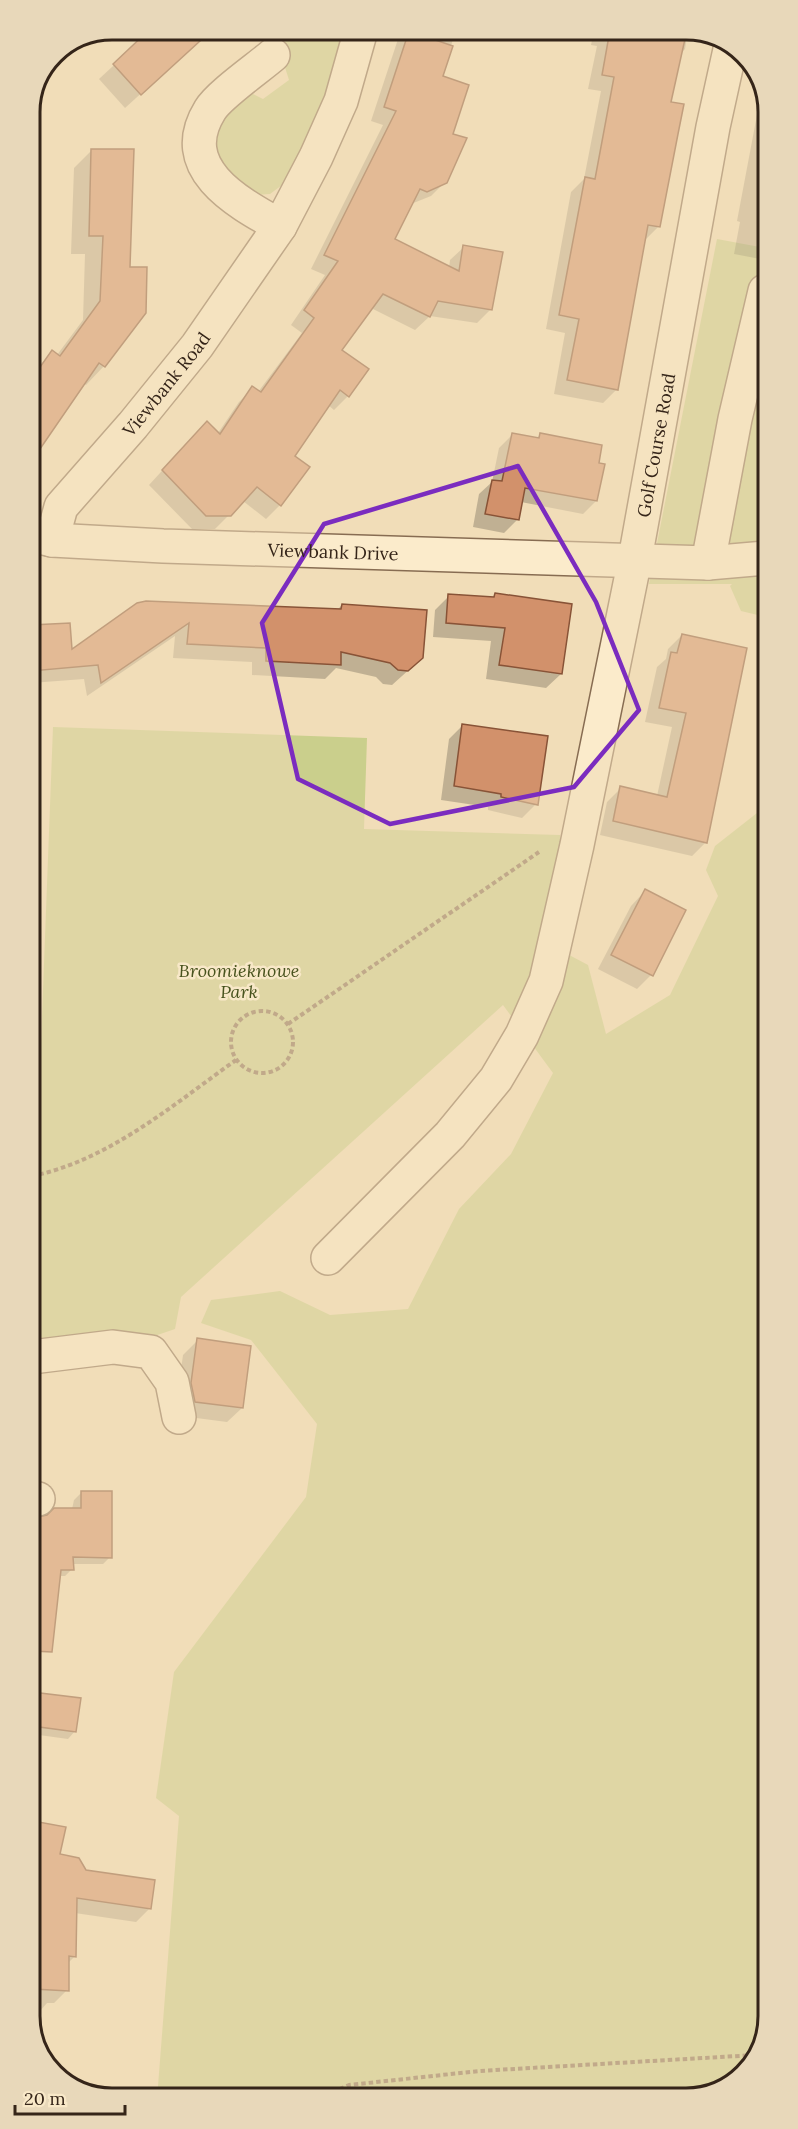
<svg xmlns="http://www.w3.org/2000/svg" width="798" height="2129" font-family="Lora,serif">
<rect width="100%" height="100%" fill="#f1ddb8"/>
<g fill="#cacf8c">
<polygon points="290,30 344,30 325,97 310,133 282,185 270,194 255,195 210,157 218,114 245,90 263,99 289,80 283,61 289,54 281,38"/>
<polygon points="717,239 765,248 766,617 741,611 730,586 732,584 649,584"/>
<polygon points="53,727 367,738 364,829 560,835 561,847 541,940 588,965 606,1034 670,995 718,896 706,870 715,846 766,806 768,2017 751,2067 707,2096 157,2099 179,1816 156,1798 174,1672 306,1497 317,1424 251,1340 201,1323 211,1300 280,1291 330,1315 408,1309 459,1209 511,1154 553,1073 503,1005 181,1297 175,1329 128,1345 32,1348 32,1148 37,1148"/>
<polygon points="766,748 766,789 758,767"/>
</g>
<g fill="#0003">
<polygon points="152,30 211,30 125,108 99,79"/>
<polygon points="401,30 456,30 441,77 451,135 445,182 431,196 411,204 393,240 449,268 450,260 464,247 491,309 477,323 430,316 415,330 371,308 340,351 348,396 334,410 328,405 293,456 308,468 280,505 266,519 243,501 215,529 192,529 149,485 193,437 218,433 239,402 253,388 258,392 302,333 291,325 325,275 311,269 383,125 371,121"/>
<polygon points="594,30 688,30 685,49 680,54 669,103 658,227 644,241 617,389 603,403 554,394 565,333 546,329 571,192 584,179 601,91 588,89 597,46 591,45"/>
<polygon points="765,94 765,260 734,254 740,222 737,221 760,99"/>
<polygon points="92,150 144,312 104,366 86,385 83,383 47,435 31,451 31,375 52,352 57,355 83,320 85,254 71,254 74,168"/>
<polygon points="541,434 597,464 596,501 583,514 521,502 517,520 504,533 473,527 479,494 492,482 499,448 512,435 536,439"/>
<polygon points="495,595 561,674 546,688 486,679 491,641 433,637 435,610 449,596 492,598"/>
<polygon points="137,605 337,610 342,605 422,658 392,685 383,684 376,677 336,668 325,679 252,675 252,662 173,658 175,636 87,696 84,679 31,683 31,627 69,624 71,651"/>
<polygon points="682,635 706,842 692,856 600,835 607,802 621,788 657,796 672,727 645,722 657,667 666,659 668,649"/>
<polygon points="463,725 536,804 522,818 488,810 488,807 441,800 449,739"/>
<polygon points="645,891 651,975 637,989 598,969 631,906"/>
<polygon points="198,1340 242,1408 227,1422 181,1416 177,1398 183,1355"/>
<polygon points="81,1493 110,1557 103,1564 72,1564 72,1569 65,1576 59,1576 46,1630 74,1500"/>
<polygon points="43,1703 75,1731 68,1739 39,1735"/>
<polygon points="33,1822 64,1828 59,1856 150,1908 136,1922 75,1913 75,1956 68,1963 67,1990 54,2003 47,2003 40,2011 33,2011"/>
</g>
<g fill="#d2916b" stroke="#885337" stroke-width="1.5">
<polygon points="149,30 212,30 141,95 113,64"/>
<polygon points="610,30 687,30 671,102 684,104 678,134 660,227 648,225 618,390 567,380 579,319 559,315 585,177 595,179 614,77 602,75"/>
<polygon points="409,31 453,46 443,76 469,85 453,134 467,138 447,183 427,192 420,189 395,239 459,271 463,245 503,252 492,310 438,301 430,317 383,294 342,350 369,369 349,397 340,390 295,456 310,467 281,506 257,487 231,516 206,516 162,470 207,421 220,434 252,386 261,392 314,318 304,310 338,261 324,255 396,111 384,107"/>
<polygon points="91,149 134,149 130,267 147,267 146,313 105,367 99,363 31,462 31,380 52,350 60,356 100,301 103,236 89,236"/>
<polygon points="512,433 539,438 540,433 602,445 599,463 605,464 597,501 525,488 519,520 485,514 492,480 502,481"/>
<polygon points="495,593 572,604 562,674 499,665 505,628 446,623 448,594 494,597"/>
<polygon points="146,601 341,609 342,604 427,610 423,658 408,671 398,670 390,663 341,652 341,665 266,661 266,648 187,644 189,623 101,683 98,665 31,671 31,625 70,623 72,649 137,603"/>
<polygon points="682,634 747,648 707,843 613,821 620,786 667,797 686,713 659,708 671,652 677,653"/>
<polygon points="462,724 548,736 538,805 501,797 501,794 454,786"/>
<polygon points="645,889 686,910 653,976 611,955"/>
<polygon points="197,1338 251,1346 243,1408 195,1402 191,1383"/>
<polygon points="81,1491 112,1491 112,1558 73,1557 74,1570 61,1570 52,1652 32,1651 32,1518 47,1515 54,1508 81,1508"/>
<polygon points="32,1692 81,1698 76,1732 32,1726"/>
<polygon points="33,1821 66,1827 60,1854 79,1858 86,1870 155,1880 151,1909 77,1898 76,1957 69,1956 69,1991 33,1989"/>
</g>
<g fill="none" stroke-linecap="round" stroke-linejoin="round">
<defs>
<g id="minor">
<path d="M273 55C258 68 219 95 210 110 174 168 237 202 280 226"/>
<path id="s1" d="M31 535 52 540 163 546 708 563 766 558"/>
<path id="s2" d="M52 540 61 507 133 425 197 346 280 226 316 157 341 101 361 30"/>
<polyline points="708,563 735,419 765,291"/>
<path id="s3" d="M328 1258 450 1135 496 1079 522 1035 546 981 577 845 635 559 713 127 731 45"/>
<polyline points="32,1357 113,1347 151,1352 172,1382 179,1417"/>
<polyline points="32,1499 38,1499"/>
</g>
</defs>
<use href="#minor" stroke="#876c52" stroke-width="36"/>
<g stroke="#876c52" stroke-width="4" stroke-dasharray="4.5 3" stroke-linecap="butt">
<circle cx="262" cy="1042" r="31"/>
<polyline points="288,1024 539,852"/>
<path d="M32 1176C108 1161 174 1104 236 1060"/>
<polyline points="319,2098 349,2085 479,2071 755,2055"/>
</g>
<use href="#minor" stroke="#fbebcb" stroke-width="33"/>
</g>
<path d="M0 0H798V2129H0ZM518 466 596 602 639 710 574 787 390 824 298 779 262 623 324 524Z" fill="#f1ddb8" fill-opacity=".55" fill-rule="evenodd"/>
<path fill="none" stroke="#7b2cbf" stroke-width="4.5" stroke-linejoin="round" d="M518 466 596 602 639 710 574 787 390 824 298 779 262 623 324 524Z"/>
<g text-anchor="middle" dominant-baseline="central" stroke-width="5" stroke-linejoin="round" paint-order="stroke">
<g font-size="18" fill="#352519" stroke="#f8e8c8">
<text stroke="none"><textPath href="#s2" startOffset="196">Viewbank Road</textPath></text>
<text stroke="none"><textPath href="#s3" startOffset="903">Golf Course Road</textPath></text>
<text stroke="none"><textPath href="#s1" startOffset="303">Viewbank Drive</textPath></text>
</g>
<g font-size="18" font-style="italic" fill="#48531e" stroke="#f8e8c8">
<text x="239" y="970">Broomieknowe<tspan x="239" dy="21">Park</tspan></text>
</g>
</g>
<path d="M0 0H798V2129H0ZM112 40H686A72 72 0 0 1 758 112V2016A72 72 0 0 1 686 2088H112A72 72 0 0 1 40 2016V112A72 72 0 0 1 112 40Z" fill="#e8d8ba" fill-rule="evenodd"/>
<path fill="none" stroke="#352519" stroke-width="3" d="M112 40H686A72 72 0 0 1 758 112V2016A72 72 0 0 1 686 2088H112A72 72 0 0 1 40 2016V112A72 72 0 0 1 112 40Z"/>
<path d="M15 2105v9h110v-9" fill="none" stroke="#352519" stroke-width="3"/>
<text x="24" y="2105" font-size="18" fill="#352519" stroke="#f8e8c8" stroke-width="4.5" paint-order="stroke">20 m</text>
</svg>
